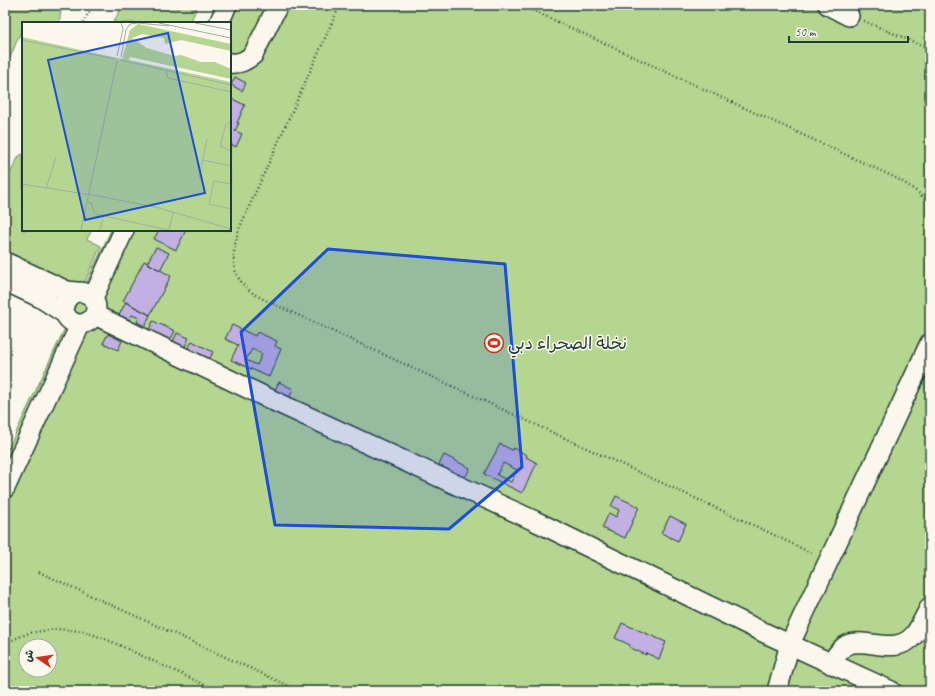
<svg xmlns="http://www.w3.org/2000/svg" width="935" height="696" font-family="Caveat,'Playpen Sans Arabic',sans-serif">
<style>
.green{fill:#b5d690;stroke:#6a8a62;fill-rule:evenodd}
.building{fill:#c1b0e1;stroke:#1f3d34;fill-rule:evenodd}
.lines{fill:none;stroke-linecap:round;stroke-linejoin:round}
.minor-casing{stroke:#1f3d34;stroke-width:22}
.path{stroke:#1f3d34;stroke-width:2.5;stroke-dasharray:1 3;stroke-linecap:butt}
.minor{stroke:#fbf7ec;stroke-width:19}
.marked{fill:#1d4ed8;fill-opacity:0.2;stroke:#1d4ed8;stroke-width:3;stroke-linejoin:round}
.labels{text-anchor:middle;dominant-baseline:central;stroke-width:3;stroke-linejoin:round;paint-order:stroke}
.poi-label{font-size:17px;fill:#1f3d34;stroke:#fbf7ec;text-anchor:start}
.inset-road{fill:none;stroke:#a3ada2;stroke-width:1}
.view{fill:#1d4ed8;fill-opacity:0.15;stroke:#1d4ed8;stroke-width:2}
.inset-edge{fill:none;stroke:#1f3d34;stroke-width:2}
</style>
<rect width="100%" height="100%" fill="#fbf7ec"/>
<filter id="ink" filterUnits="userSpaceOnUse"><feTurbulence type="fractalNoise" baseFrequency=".025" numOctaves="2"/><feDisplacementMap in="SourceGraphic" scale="8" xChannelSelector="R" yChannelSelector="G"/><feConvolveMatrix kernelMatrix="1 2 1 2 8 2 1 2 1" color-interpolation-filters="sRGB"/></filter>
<g filter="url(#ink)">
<path class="green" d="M 5,5 L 62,5 L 59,23 L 23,23 L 23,26 L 5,70 Z
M 123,5 L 198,5 L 190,23 L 113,23 Z
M 217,5 L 930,5 L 930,691 L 5,691 L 5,456 L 111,230 L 230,230 L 230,23 L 209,23 ZM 26,646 L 50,646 L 50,670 L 26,670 Z
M 23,154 L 23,230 L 92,230 L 87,239 L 101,246 L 83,285 L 74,289 L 5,253 L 5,183 L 19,156 Z"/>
<path class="building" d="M 235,77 L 246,83 L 242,91 L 231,85 Z
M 230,98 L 245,105 L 237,123 L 239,123 L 235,131 L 242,134 L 236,147 L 230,144 Z
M 159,230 L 186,230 L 176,250 L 154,239 Z
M 156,247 L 169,253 L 160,270 L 147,263 Z
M 144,261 L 171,276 L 150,315 L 123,301 Z
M 126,302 L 150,315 L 145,326 L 137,322 L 139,318 L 132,315 L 129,320 L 119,315 Z
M 153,321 L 175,331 L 170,340 L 149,330 Z
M 232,325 L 255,336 L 257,332 L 277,341 L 275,346 L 281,349 L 269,377 L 231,360 L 238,345 L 225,339 ZM 252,349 L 262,354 L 257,365 L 246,360 Z
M 177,333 L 189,338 L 182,352 L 171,346 Z
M 108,334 L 122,341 L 118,350 L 103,343 Z
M 192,341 L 213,352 L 207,364 L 186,353 Z
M 279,382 L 293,389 L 289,399 L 274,392 Z
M 500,444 L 512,450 L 513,448 L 527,455 L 526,457 L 537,463 L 522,493 L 484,474 ZM 503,463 L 517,470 L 511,482 L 497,475 Z
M 444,455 L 470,468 L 465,478 L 439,465 Z
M 616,496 L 639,507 L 625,538 L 602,528 L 609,513 L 616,517 L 619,510 L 611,506 Z
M 670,516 L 686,524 L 678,541 L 661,533 Z
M 622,623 L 666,642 L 659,659 L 646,653 L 646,655 L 629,647 L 630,645 L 615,638 Z"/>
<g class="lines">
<defs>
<path id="minor" d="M 828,5 L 849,16
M 219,23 L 227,5
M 230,63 C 240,64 245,61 253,55 L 278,5
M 5,262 L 67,291 L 76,292
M 5,281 L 41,298 L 64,313
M64 308a16 16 0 1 1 32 0a16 16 0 1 1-32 0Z
M 93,298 L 124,230
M 95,315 L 274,401 L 535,521 L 765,633 L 891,691
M 5,488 L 80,325
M 831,664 C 835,658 839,649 847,645 C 866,636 896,658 915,634 C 921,626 925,616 930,607
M 777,691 L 790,644 L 802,618 L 930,343"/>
</defs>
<use href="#minor" class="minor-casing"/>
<path class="path" d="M 340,5 L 239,229 C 230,259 230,282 261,298 L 764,530 L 813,554
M 521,5 L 892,176 C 907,184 920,192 930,205
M 864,21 L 930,49
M 83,23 L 93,5
M 39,572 L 300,691
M 5,643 L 29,633 L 56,629 L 83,631 L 108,640 L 218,691"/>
<use href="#minor" class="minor"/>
</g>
</g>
<path class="marked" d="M 328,249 L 505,264 L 522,467 L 449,529 L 275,525 L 241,332 Z"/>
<defs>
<symbol id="stadium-ring" viewBox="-11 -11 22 22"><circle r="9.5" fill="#fbf7ec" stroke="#c8321e" stroke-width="1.5"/><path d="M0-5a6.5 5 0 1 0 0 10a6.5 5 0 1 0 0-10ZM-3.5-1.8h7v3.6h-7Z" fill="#c8321e"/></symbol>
</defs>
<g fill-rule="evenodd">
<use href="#stadium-ring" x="483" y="332" width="22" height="22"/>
</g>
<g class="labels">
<g class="poi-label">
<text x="508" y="343">نخلة الصحراء دبي</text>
</g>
</g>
<g transform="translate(22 22)">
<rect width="209" height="209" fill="#fbf7ec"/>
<path d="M 116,2 L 209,22 L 209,29 L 159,18 L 143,22 L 142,16 L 120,12 L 110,16 L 125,26 L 152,34 L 159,33 L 179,40 L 193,40 L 209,47 L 209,57 L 108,35 L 107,38 L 209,60 L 209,208 L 0,208 L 0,15 L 100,37 L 108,8 Z" fill="#b5d690"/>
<path class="inset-road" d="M 137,1 L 209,16M 173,1 L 209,8M 0,18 L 93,37M 95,34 L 101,7 L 99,1M 99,35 L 104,8 L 108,2 L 116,1 L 147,4M 98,38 L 209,63M 144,48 L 146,56 L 209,70M 209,100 L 204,102 L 198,124 L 209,129M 181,138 L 209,144M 177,157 L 185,117M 0,162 L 82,175 L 137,186 L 209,207M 209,162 L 192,159 L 187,182 L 209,187M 24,167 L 34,135M 65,179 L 69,181 L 73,192 L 146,208M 59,208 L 95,39M 78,208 L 81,195M 147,208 L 151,191"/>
<path class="view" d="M 146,11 L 183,171 L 63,198 L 26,38 Z"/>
<rect width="209" height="209" class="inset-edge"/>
</g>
<rect width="935" height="696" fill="none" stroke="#fbf7ec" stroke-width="20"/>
<rect x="10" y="10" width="915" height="676" fill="none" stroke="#1f3d34" stroke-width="1.5" filter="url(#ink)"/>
<g transform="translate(38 658) rotate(283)"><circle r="19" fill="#fbf7ec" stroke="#a3ada2"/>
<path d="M0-3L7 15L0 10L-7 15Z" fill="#c8321e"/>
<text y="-6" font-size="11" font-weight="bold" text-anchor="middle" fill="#1f3d34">ش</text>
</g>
<path d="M789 36v6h119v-6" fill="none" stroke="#1f3d34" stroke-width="2"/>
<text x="795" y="36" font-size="12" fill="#1f3d34" stroke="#fbf7ec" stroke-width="3" paint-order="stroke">50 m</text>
</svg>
